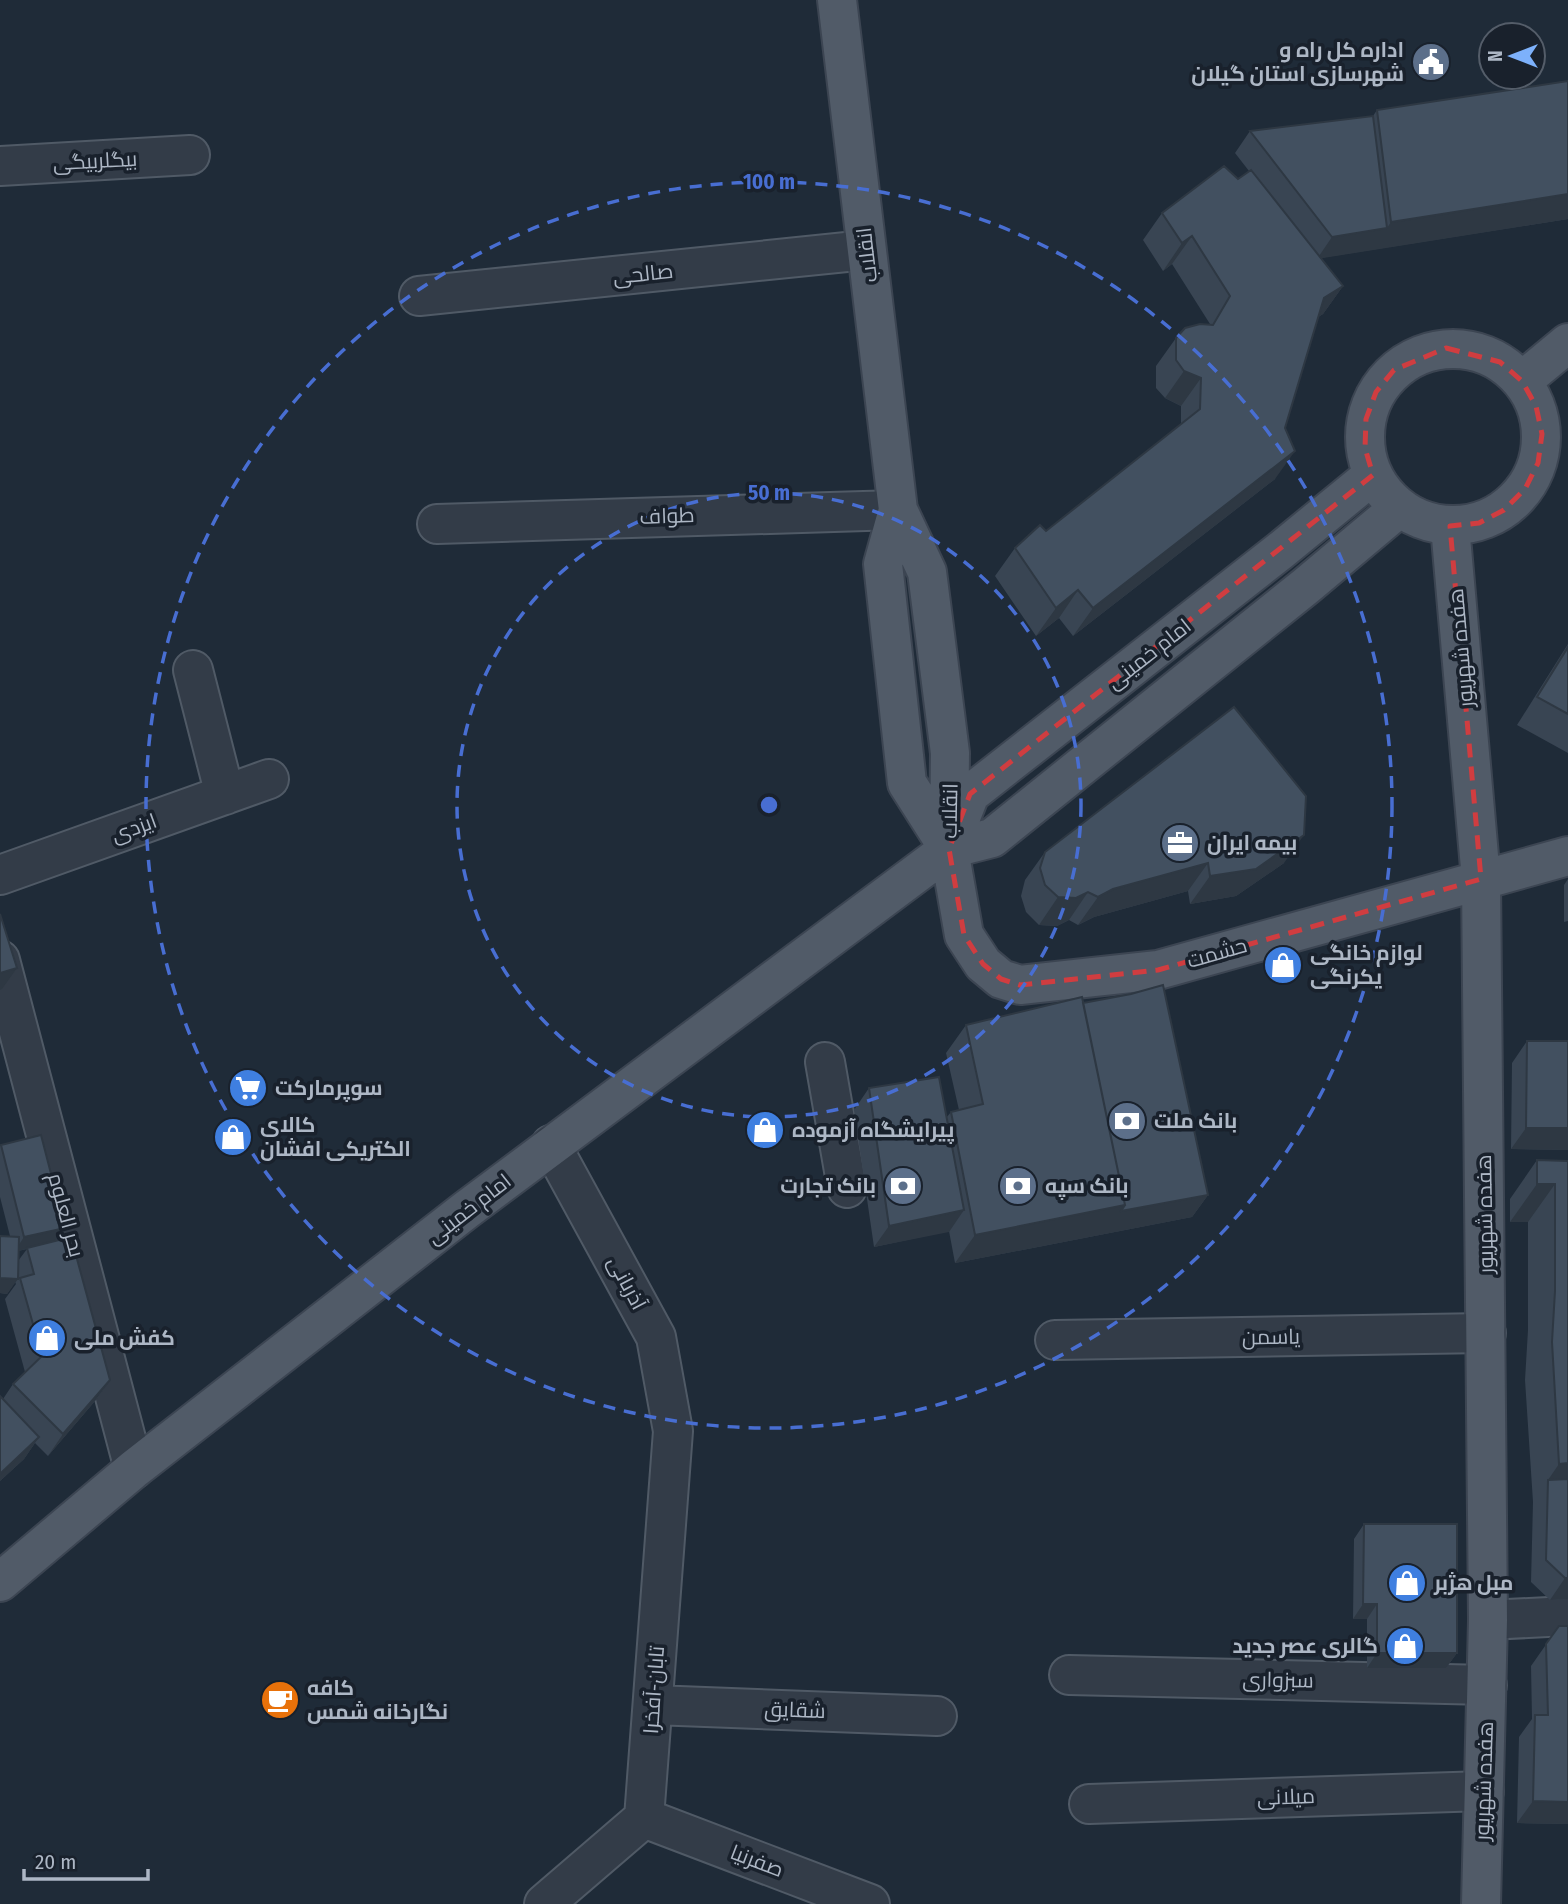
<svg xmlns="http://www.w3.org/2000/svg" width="1568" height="1904" font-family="'Fira Sans Condensed',Cairo,sans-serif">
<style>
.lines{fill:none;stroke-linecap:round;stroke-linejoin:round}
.minor-casing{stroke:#505a66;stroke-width:42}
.major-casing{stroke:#3c4552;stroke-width:42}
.minor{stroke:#333c48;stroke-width:38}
.major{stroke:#515b68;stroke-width:38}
.wall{fill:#394553;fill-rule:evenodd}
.shaded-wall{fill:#2e3843}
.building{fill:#425060;stroke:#2e3843;stroke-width:2}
.marked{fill:none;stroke:#d03d40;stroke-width:5;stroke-dasharray:14 9;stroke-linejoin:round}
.ring{fill:none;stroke:#486ed2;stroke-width:3.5;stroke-dasharray:12 9}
.labels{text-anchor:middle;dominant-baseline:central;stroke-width:7;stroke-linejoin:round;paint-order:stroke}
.poi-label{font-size:21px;font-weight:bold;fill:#adb7c5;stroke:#19212c;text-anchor:start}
.street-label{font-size:21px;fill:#adb7c5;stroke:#19212c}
.centre{fill:#486ed2;stroke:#19212c;stroke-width:3.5}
.ring-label{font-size:21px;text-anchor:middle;font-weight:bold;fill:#486ed2;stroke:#19212c;stroke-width:7;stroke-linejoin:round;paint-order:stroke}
</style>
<rect width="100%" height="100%" fill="#1f2b38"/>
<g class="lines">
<defs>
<path id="minor" d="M 0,166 L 190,155
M 419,296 L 866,250
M 437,524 L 898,510
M 193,670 L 225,795
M 0,875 L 269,779
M 0,960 L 134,1469
M 825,1062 L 847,1188
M 1055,1340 L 1486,1333
M 1488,1620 L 1568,1616
M 1069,1675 L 1487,1685
M 653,1705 L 937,1716
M 1089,1804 L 1484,1791
M 644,1818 L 870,1904
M 544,1904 L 644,1818 L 673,1431 L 656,1337 L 551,1145"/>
<path id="major" d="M 837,0 L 898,510 L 927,572 L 950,753 L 949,849 L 964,935 L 983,964 L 1001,979 L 1020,985 L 1158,970 L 1568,856
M1365 437a88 88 0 1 1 176 0a88 88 0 1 1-176 0Z
M 1522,381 L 1568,343
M 898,510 L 883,564 L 907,783 L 949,849
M 1450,526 L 1481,879 L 1488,1620 L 1481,1904
M 954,835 L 970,794 L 1280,551 L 1373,475
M 0,1582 L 134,1469 L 466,1210 L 949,849 L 992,838 L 1306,586 L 1399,508"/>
</defs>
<use href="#minor" class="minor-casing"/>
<use href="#major" class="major-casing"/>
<use href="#minor" class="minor"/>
<use href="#major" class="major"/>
</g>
<path class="wall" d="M 1568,81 L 1568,219 L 1320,258 L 1343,286 L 1323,314 L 1318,317 L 1285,428 L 1275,479 L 1073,636 L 1059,618 L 1036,636 L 995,576 L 1015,548 L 1046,531 L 1181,425 L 1181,406 L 1165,398 L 1156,388 L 1156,366 L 1176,338 L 1210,324 L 1172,264 L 1163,271 L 1143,240 L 1162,213 L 1238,179 L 1249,171 L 1235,153 L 1250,131 L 1373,116 L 1377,110 Z
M 1568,644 L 1568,753 L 1517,725 Z
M 1045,852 L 1284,863 L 1236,896 L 1190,904 L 1188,891 L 1094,917 L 1078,925 L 1069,920 L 1057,926 L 1039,925 L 1026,912 L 1021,896 L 1025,880 Z
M 1568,879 L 1568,921 L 1564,922 L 1564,885 Z
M 1083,1003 L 1208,1195 L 1192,1217 L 955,1263 L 949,1231 L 874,1247 L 854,1110 L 869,1088 L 946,1118 L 951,1112 L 959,1110 L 946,1053 L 966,1025 Z
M 1527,1041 L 1568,1150 L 1511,1149 L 1512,1063 Z
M 1,1145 L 65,1228 L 55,1241 L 110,1380 L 95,1401 L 48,1456 L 35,1443 L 24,1459 L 0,1481 L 0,1396 L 3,1399 L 13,1384 L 25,1372 L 5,1299 L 16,1284 L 15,1282 L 7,1294 L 0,1293 L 0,1236 L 10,1236 L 0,1197 L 0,1146 ZM 27,1249 L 18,1261 L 18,1251 Z
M 1537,1160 L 1568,1161 L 1568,1599 L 1550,1600 L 1531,1582 L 1533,1502 L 1525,1380 L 1528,1330 L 1528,1222 L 1510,1222 L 1510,1199 Z
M 1364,1524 L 1457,1653 L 1446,1668 L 1367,1668 L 1367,1619 L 1353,1619 L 1354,1539 Z
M 1559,1626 L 1568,1626 L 1568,1824 L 1517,1823 L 1519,1737 L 1532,1719 L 1531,1666 Z"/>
<path class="shaded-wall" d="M 1568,194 L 1568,219 L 1317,259 L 1332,237 L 1387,228 L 1391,222 Z
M 1192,236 L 1172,264 L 1163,271 L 1182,243 Z
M 1343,286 L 1323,314 L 1304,326 L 1324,298 Z
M 1184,371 L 1201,378 L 1181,406 L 1165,398 Z
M 1295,451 L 1275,479 L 1073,636 L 1093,608 Z
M 1078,590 L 1059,618 L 1036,636 L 1056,608 Z
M 1304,835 L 1284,863 L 1236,896 L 1190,904 L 1210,876 Z
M 1208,863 L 1188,891 L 1094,917 L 1078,925 L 1098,897 L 1113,889 Z
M 1088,892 L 1069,920 L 1057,926 L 1039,925 L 1058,897 Z
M 17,968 L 2,989 L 0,990 L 0,973 Z
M 1526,1128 L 1568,1128 L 1568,1150 L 1511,1149 Z
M 1537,1184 L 1555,1184 L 1528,1222 L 1510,1222 Z
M 1208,1195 L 1192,1217 L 955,1263 L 975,1235 L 1125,1205 Z
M 964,1210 L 949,1232 L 874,1247 L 889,1226 Z
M 65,1228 L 54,1242 L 14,1252 L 24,1237 Z
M 0,1278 L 18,1279 L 7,1294 L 0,1293 Z
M 110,1380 L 95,1401 L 48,1456 L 63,1434 Z
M 39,1437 L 24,1459 L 0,1481 L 0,1474 Z
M 1568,1463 L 1568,1500 L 1548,1480 L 1559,1464 Z
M 1565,1578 L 1568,1578 L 1568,1599 L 1550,1600 Z
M 1363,1604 L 1377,1604 L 1367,1619 L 1353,1619 Z
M 1377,1653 L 1457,1653 L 1446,1668 L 1367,1668 Z
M 1533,1801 L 1568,1802 L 1568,1824 L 1517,1823 Z"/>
<path class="building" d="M 1568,81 L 1568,194 L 1391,222 L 1377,110 Z
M 1373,116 L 1387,228 L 1332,237 L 1250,131 Z
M 1224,166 L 1238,179 L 1251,170 L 1343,286 L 1324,298 L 1285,428 L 1295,451 L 1093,608 L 1078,590 L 1056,608 L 1015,548 L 1040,525 L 1046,531 L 1200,409 L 1201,378 L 1184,371 L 1176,360 L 1176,338 L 1185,328 L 1200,324 L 1213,325 L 1230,296 L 1192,236 L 1182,243 L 1162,213 Z
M 1568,647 L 1568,714 L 1537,697 Z
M 1234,707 L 1306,796 L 1304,835 L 1256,869 L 1210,876 L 1208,863 L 1113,889 L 1098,897 L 1088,892 L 1076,898 L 1058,897 L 1045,885 L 1040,868 L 1045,852 Z
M 0,914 L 17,968 L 0,973 Z
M 1163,985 L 1208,1195 L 1121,1211 L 1125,1205 L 1083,1003 L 1131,994 Z
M 1082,997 L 1125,1205 L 975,1235 L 951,1112 L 983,1104 L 966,1025 Z
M 1527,1041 L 1568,1041 L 1568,1128 L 1526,1128 Z
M 939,1077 L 964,1210 L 889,1226 L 869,1088 Z
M 41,1135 L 65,1228 L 24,1237 L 1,1145 Z
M 1537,1160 L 1568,1161 L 1568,1463 L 1559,1464 L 1552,1342 L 1555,1291 L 1555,1184 L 1537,1184 Z
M 0,1236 L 19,1237 L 18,1279 L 0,1278 Z
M 71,1237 L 110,1380 L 63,1434 L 13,1384 L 42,1356 L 20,1278 L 34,1274 L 27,1248 Z
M 0,1396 L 39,1437 L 0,1474 Z
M 1568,1479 L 1568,1578 L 1565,1578 L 1546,1560 L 1548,1480 Z
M 1364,1524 L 1457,1524 L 1457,1653 L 1377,1653 L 1377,1604 L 1363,1604 Z
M 1559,1626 L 1568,1626 L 1568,1802 L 1533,1801 L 1535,1715 L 1548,1715 L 1546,1644 Z"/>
<path class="marked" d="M 1446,348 L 1500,362 L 1522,381 L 1536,406 L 1542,434 L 1538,463 L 1525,489 L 1504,510 L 1479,523 L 1450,526 L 1481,879 L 1158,970 L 1020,985 L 1001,979 L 983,964 L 964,935 L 949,849 L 970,794 L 1373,475 L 1365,448 L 1366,419 L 1376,392 L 1394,370 Z"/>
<g class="ring">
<circle cx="769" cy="805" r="312"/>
<circle cx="769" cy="805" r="623"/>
</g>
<defs>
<symbol id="civic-disc" viewBox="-11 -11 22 22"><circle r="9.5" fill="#5c6f8a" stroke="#19212c"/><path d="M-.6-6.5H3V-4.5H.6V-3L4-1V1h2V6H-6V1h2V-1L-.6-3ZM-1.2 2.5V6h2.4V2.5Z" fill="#fff"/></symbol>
<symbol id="office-disc" viewBox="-11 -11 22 22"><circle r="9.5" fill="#5c6f8a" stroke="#19212c"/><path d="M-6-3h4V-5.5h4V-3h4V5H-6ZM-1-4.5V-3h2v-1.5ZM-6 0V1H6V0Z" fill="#fff"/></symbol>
<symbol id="shop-disc" viewBox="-11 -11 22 22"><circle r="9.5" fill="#3f7fe0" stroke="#19212c"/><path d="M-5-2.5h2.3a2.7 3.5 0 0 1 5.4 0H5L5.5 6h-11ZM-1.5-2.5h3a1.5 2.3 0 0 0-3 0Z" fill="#fff"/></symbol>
<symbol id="supermarket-disc" viewBox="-11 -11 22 22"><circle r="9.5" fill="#3f7fe0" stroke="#19212c"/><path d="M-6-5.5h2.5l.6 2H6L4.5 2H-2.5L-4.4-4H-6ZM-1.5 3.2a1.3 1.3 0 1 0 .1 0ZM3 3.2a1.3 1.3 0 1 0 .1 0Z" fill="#fff"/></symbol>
<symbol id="bank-disc" viewBox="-11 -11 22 22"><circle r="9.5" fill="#5c6f8a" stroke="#19212c"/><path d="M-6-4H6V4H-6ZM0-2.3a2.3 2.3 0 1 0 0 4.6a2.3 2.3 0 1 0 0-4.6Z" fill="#fff"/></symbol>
<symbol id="cafe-disc" viewBox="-11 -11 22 22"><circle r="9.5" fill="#e8710a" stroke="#19212c"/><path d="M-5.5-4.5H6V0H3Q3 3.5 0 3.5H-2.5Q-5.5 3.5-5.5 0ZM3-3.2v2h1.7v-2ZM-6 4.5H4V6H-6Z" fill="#fff"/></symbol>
</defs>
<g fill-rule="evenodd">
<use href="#civic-disc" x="1409" y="40" width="44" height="44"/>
<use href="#office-disc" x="1158" y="821" width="44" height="44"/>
<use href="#shop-disc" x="1261" y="943" width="44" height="44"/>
<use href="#supermarket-disc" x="226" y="1066" width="44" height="44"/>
<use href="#bank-disc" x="1105" y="1099" width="44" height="44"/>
<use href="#shop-disc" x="743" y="1108" width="44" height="44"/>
<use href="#shop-disc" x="211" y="1115" width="44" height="44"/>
<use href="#bank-disc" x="881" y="1164" width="44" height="44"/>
<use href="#bank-disc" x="996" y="1164" width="44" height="44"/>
<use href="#shop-disc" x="25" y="1316" width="44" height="44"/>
<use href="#shop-disc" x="1385" y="1561" width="44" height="44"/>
<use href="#shop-disc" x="1383" y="1624" width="44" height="44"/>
<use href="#cafe-disc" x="258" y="1678" width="44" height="44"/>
</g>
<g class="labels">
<g class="poi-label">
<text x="1404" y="50" text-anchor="end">اداره کل راه و<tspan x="1404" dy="24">شهرسازی استان گیلان</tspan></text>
<text x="1207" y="843">بیمه ایران</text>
<text x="1310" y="953">لوازم خانگی<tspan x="1310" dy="24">یکرنگی</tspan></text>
<text x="275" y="1088">سوپرمارکت</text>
<text x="1154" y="1121">بانک ملت</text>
<text x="260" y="1125">کالای<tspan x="260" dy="24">الکتریکی افشان</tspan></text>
<text x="792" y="1130">پیرایشگاه آزموده</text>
<text x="876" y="1186" text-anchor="end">بانک تجارت</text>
<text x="1045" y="1186">بانک سپه</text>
<text x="74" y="1338">کفش ملی</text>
<text x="1434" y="1583">مبل هژبر</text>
<text x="1378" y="1646" text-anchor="end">گالری عصر جدید</text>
<text x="307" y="1688">کافه<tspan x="307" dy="24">نگارخانه شمس</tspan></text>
</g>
<g class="street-label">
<text transform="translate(95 161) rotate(-3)">بیگلربیگی</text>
<text transform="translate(867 255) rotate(-97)">انقلاب</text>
<text transform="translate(643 274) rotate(-6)">صالحی</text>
<text transform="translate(667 516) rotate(-2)">طواف</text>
<text transform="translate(1461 648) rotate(-95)">هفده شهریور</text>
<text transform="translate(1149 654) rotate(-38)">امام خمینی</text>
<text transform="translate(950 811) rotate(-89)">انقلاب</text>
<text transform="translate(134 828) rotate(-20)">ایزدی</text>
<text transform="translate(1217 953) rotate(-16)">حشمت</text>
<text transform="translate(469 1209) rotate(-38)">امام خمینی</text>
<text transform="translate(1485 1214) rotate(-91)">هفده شهریور</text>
<text transform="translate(66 1215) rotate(75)">بحر العلوم</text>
<text transform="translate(627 1283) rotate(62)">آذربانی</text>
<text transform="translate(1271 1337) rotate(-1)">یاسمن</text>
<text transform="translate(1278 1680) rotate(1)">سبزواری</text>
<text transform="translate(654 1690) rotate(-86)">تابان-آفخرا</text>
<text transform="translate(795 1710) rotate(2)">شقایق</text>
<text transform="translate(1484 1781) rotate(-88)">هفده شهریور</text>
<text transform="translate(1286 1797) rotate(-2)">میلانی</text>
<text transform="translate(757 1861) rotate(21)">صفرنیا</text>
</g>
</g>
<circle cx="769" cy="805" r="10" class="centre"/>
<g class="ring-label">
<text x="769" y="189">100 m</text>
<text x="769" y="500">50 m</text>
</g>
<g transform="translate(1512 56) rotate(270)"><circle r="33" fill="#19212c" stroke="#545d69" stroke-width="2"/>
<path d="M0-5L12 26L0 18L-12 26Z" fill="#7db1fb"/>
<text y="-10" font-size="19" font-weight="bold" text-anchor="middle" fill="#adb7c5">N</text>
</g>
<path d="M24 1869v10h124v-10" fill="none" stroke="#adb7c5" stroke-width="3.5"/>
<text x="35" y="1869" font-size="21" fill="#adb7c5" stroke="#19212c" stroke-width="5" paint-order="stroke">20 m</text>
</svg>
